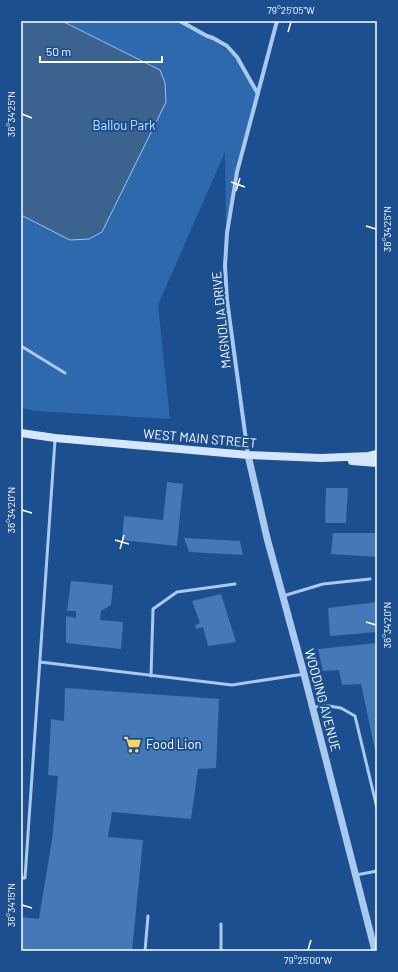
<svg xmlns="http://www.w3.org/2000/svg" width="398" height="972" font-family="Barlow,sans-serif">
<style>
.green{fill:#2e69ad}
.water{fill:#3c6290;stroke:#9cc4f0}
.building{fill:#4478b7}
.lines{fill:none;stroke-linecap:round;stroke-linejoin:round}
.service{stroke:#a9c9ee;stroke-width:3}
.minor{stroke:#a9c9ee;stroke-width:4}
.tertiary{stroke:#a9c9ee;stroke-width:7}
.secondary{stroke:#d6e6fa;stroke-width:8}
.ticks{fill:none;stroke:#fff;stroke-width:1.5}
.labels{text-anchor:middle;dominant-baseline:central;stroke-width:4;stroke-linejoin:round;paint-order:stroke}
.park-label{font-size:13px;fill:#cfe3fa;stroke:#1b4f8f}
.street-label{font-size:13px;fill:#fff;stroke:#1b4f8f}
.poi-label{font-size:13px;fill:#fff;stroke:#1b4f8f;text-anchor:start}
.neatline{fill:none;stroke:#fff;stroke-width:1.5}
.ticks-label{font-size:10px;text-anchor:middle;fill:#fff}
</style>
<rect width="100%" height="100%" fill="#1b4f8f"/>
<path class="green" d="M 21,21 L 182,21 L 207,36 L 237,57 L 258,94 L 237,172 L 227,232 L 227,300 L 225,152 L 158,305 L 170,419 L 36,411 L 21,408 Z"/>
<path class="water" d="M 21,21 L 62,21 L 160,70 L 165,83 L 166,102 L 102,232 L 89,239 L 70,240 L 21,215 Z"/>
<path class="building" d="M 167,482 L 183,484 L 177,546 L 122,540 L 124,516 L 163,520 Z
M 326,488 L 348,488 L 346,523 L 325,523 Z
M 333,533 L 377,533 L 377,557 L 331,554 Z
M 184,538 L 240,541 L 243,555 L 189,552 Z
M 71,581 L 113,585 L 111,605 L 101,611 L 100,620 L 123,622 L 121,649 L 66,643 L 66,616 L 76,618 L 76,611 L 67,611 Z
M 221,594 L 236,642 L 208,646 L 203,627 L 196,629 L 195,625 L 200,623 L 192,601 Z
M 377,602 L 377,632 L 330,636 L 328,608 Z
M 377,643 L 377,750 L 375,750 L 361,684 L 342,685 L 339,670 L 323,671 L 318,649 Z
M 65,688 L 219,699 L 216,768 L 198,769 L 191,819 L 112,812 L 108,837 L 143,840 L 132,951 L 21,951 L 21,917 L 39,919 L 53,833 L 58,776 L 48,775 L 51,719 L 64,721 Z"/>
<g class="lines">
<path class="service" d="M 21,346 L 65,373
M 283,596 L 323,584 L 370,579
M 40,662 L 232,685 L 304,674
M 151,676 L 153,609 L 177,592 L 235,584
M 312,707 L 329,706 L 341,708 L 355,716 L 377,808
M 356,875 L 377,871
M 21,878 L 25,878 L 55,440
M 221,924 L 221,951
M 145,951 L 148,916"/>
<path class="minor" d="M 180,21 L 207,36 L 213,38 L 227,46 L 237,57 L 258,94
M 248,455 L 227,300 L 225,266 L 227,233 L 237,172 L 277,21"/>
<path class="tertiary" d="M 248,455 L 267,538 L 304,674 L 375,951"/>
<path class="secondary" d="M 21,433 L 55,438 L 248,455 L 321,458 L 369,456 L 377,454
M 352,461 L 377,463"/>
</g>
<path class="ticks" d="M 288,32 L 291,22M 22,114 L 32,118M 231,182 L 245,187M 236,191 L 240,178M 366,226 L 376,229M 22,510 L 32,513M 115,540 L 129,544M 120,549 L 124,535M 366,622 L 376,625M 22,905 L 32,908M 308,950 L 311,940"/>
<defs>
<symbol id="supermarket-bare" viewBox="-9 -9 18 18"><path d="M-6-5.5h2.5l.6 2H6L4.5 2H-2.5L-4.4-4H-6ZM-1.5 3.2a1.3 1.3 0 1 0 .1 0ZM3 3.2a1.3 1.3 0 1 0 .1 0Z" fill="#ffd166" stroke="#1b4f8f" stroke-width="2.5" paint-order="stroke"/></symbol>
</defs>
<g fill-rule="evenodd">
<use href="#supermarket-bare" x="120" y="732" width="25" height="25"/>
</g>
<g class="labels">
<g class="park-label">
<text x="124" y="125">Ballou Park</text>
</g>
<g class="street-label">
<text transform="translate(221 320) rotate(-96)">MAGNOLIA DRIVE</text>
<text transform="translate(200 438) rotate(5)">WEST MAIN STREET</text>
<text transform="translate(323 700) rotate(75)">WOODING AVENUE</text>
</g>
<g class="poi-label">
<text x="146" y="744">Food Lion</text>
</g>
</g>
<rect width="398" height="972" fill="none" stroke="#1b4f8f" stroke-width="44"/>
<path d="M40 56v6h122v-6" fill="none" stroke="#ffffff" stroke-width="2"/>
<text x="46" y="56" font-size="12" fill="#ffffff" stroke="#1b4f8f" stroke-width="3" paint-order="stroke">50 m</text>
<rect x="22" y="22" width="354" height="928" class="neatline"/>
<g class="ticks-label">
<text x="291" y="14">79°25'05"W</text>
<text transform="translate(11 114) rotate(-90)" y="4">36°34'25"N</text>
<text transform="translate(387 229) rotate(-90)" y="4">36°34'25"N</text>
<text transform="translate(11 510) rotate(-90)" y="4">36°34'20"N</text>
<text transform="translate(387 625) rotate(-90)" y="4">36°34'20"N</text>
<text transform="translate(11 905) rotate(-90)" y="4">36°34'15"N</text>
<text x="308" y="964">79°25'00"W</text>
</g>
</svg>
